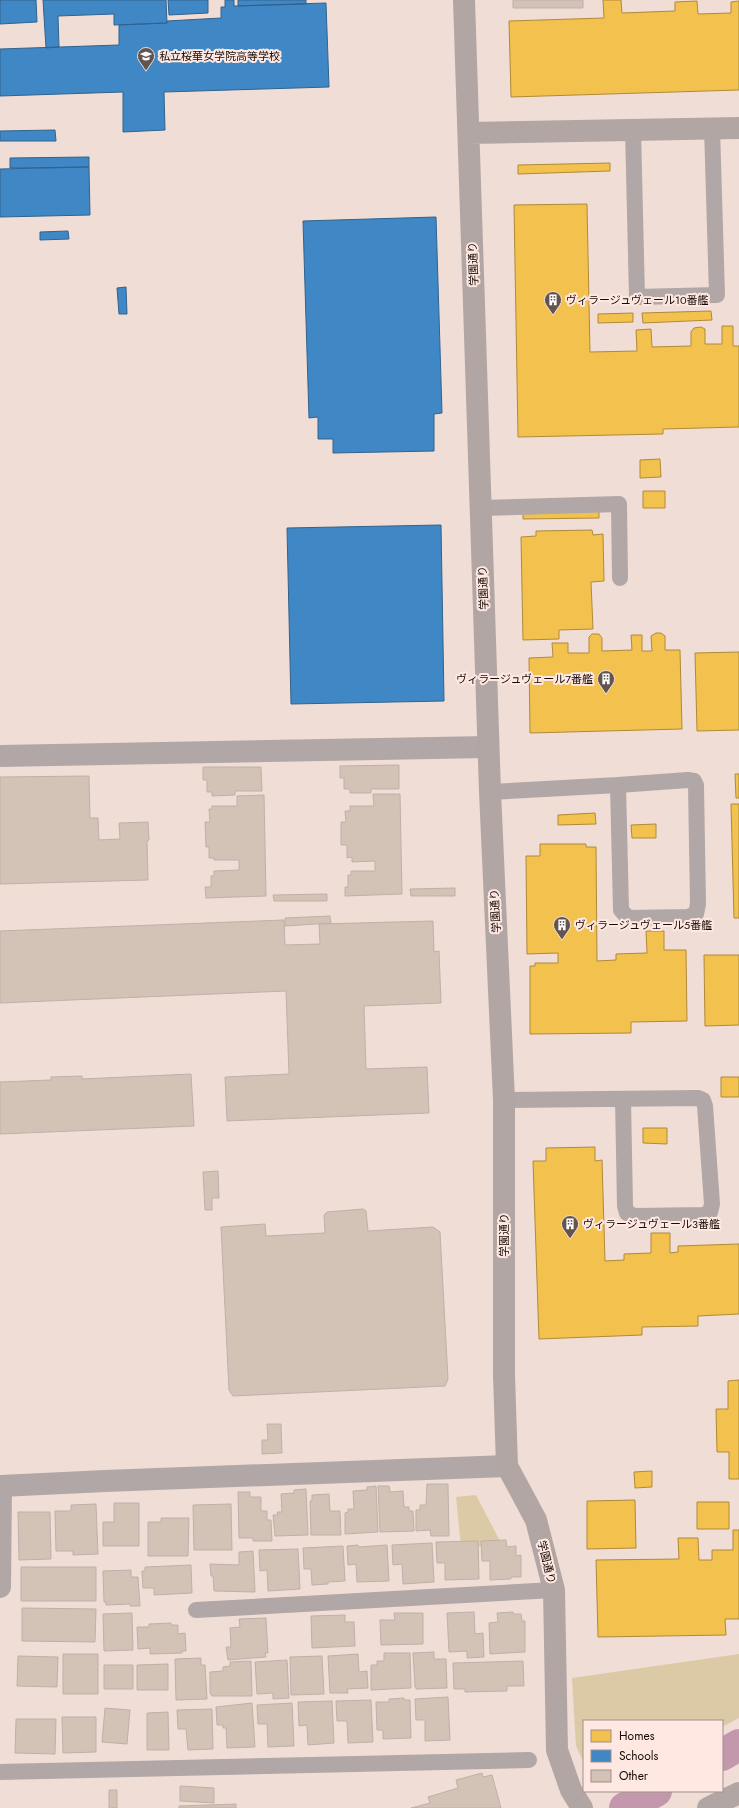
<svg xmlns="http://www.w3.org/2000/svg" width="739" height="1808" font-family="Jost,'Noto Sans JP',sans-serif">
<style>
.green{fill:#dccaa7}
.homes{fill:#f2c14e;stroke:#b08a39}
.schools{fill:#3f88c5;stroke:#32628c}
.lines{fill:none;stroke-linecap:round;stroke-linejoin:round}
.canal{stroke:#c398ac;stroke-width:32}
.building{fill:#d3c2b6;stroke:#beb1a9}
.lane{stroke:#b1a7a6;stroke-width:16}
.street{stroke:#b1a7a6;stroke-width:22}
.secondary{stroke:#b2a6a4;stroke-width:22}
.labels{text-anchor:middle;dominant-baseline:central;stroke-width:4;stroke-linejoin:round;paint-order:stroke}
.poi-label{font-size:11px;fill:#150a07;stroke:#fee8e1;text-anchor:start}
.street-label{font-size:11px;fill:#150a07;stroke:#fee8e1}
</style>
<rect width="100%" height="100%" fill="#f0ddd6"/>
<path class="green" d="M 476,1495 L 503,1547 L 461,1546 L 456,1497 Z
M 739,1654 L 739,1718 L 722,1727 L 722,1721 L 584,1721 L 584,1763 L 576,1746 L 572,1678 Z"/>
<path class="homes" d="M 603,0 L 621,0 L 622,13 L 675,11 L 675,2 L 697,1 L 698,14 L 731,13 L 731,2 L 739,1 L 739,90 L 511,97 L 509,21 L 604,18 Z
M 610,163 L 610,171 L 518,174 L 518,165 Z
M 587,204 L 590,352 L 637,351 L 636,330 L 651,329 L 652,347 L 691,346 L 691,332 L 694,328 L 701,327 L 705,329 L 705,344 L 722,344 L 722,326 L 733,326 L 733,346 L 739,346 L 739,427 L 663,429 L 663,434 L 518,437 L 514,205 Z
M 711,311 L 712,320 L 643,323 L 642,313 Z
M 633,313 L 633,322 L 598,323 L 598,314 Z
M 660,459 L 661,477 L 640,478 L 640,460 Z
M 643,491 L 665,491 L 665,508 L 643,508 Z
M 599,510 L 599,518 L 523,519 L 523,511 Z
M 592,530 L 593,535 L 603,534 L 604,581 L 591,582 L 593,629 L 559,630 L 559,639 L 523,640 L 521,537 L 536,536 L 536,531 Z
M 656,633 L 661,633 L 665,636 L 665,650 L 680,650 L 682,729 L 530,733 L 529,658 L 553,657 L 552,643 L 568,643 L 568,653 L 589,653 L 589,637 L 592,634 L 599,634 L 602,638 L 602,651 L 632,650 L 631,635 L 642,635 L 642,651 L 652,651 L 651,636 Z
M 739,652 L 739,730 L 697,731 L 695,653 Z
M 735,774 L 739,774 L 739,798 L 736,798 Z
M 731,804 L 739,804 L 739,918 L 734,918 Z
M 595,813 L 596,824 L 558,825 L 558,815 Z
M 656,824 L 656,838 L 632,838 L 631,825 Z
M 540,844 L 586,844 L 586,847 L 596,847 L 597,961 L 616,960 L 616,954 L 647,953 L 646,931 L 664,931 L 664,950 L 686,950 L 687,1021 L 631,1022 L 631,1033 L 530,1034 L 530,966 L 535,966 L 535,963 L 558,963 L 558,953 L 527,954 L 526,856 L 540,856 Z
M 704,955 L 739,955 L 739,1025 L 705,1026 Z
M 721,1077 L 739,1077 L 739,1097 L 721,1097 Z
M 643,1128 L 667,1128 L 667,1144 L 643,1143 Z
M 595,1147 L 595,1161 L 602,1160 L 605,1261 L 624,1260 L 624,1254 L 651,1253 L 651,1233 L 670,1233 L 670,1253 L 678,1252 L 678,1246 L 739,1244 L 739,1314 L 698,1316 L 698,1326 L 642,1327 L 642,1335 L 539,1339 L 533,1161 L 546,1161 L 546,1148 Z
M 739,1380 L 739,1479 L 729,1479 L 729,1452 L 717,1452 L 716,1409 L 728,1409 L 728,1381 Z
M 652,1471 L 652,1487 L 635,1488 L 634,1472 Z
M 635,1500 L 636,1548 L 587,1549 L 587,1501 Z
M 697,1502 L 729,1502 L 729,1529 L 697,1529 Z
M 733,1530 L 739,1530 L 739,1619 L 725,1619 L 726,1635 L 598,1637 L 596,1560 L 679,1559 L 678,1538 L 698,1538 L 699,1560 L 712,1560 L 712,1550 L 733,1550 Z"/>
<path class="schools" d="M 0,0 L 36,0 L 37,22 L 0,24 Z
M 43,0 L 166,0 L 167,23 L 114,25 L 114,14 L 58,16 L 59,47 L 46,48 Z
M 168,0 L 208,0 L 208,13 L 169,15 Z
M 225,0 L 234,0 L 234,6 L 326,3 L 329,87 L 164,92 L 165,130 L 123,132 L 123,92 L 0,96 L 0,49 L 119,45 L 119,25 L 167,23 L 167,21 L 221,18 L 221,7 L 225,7 Z
M 238,0 L 306,0 L 306,4 L 238,6 Z
M 55,130 L 56,141 L 0,141 L 0,131 Z
M 89,157 L 89,167 L 10,168 L 10,158 Z
M 89,167 L 90,215 L 0,217 L 0,169 Z
M 436,217 L 442,413 L 434,414 L 434,451 L 333,453 L 333,439 L 318,439 L 318,417 L 309,418 L 303,221 Z
M 68,231 L 69,239 L 40,240 L 40,232 Z
M 126,287 L 127,314 L 119,314 L 117,288 Z
M 441,525 L 444,701 L 291,704 L 287,528 Z"/>
<g class="lines">
<path class="canal" d="M 722,1755 L 739,1745
M 625,1808 L 656,1791"/>
</g>
<path class="building" d="M 513,0 L 583,0 L 583,8 L 513,8 Z
M 399,765 L 399,789 L 371,789 L 371,793 L 350,793 L 350,789 L 344,789 L 344,778 L 340,778 L 340,766 Z
M 203,767 L 261,767 L 262,791 L 235,791 L 235,795 L 212,796 L 212,792 L 207,792 L 207,780 L 203,780 Z
M 89,776 L 90,818 L 98,818 L 99,840 L 120,839 L 119,823 L 148,822 L 149,840 L 147,841 L 148,880 L 0,884 L 0,777 Z
M 373,794 L 400,794 L 402,894 L 345,896 L 345,887 L 348,887 L 348,875 L 351,875 L 351,871 L 375,871 L 375,861 L 352,862 L 352,857 L 347,858 L 347,845 L 341,845 L 341,822 L 346,822 L 345,811 L 350,811 L 350,806 L 374,806 Z
M 264,795 L 266,896 L 206,898 L 205,887 L 211,887 L 211,876 L 214,876 L 214,871 L 239,870 L 239,860 L 214,860 L 214,858 L 209,858 L 209,847 L 206,847 L 205,822 L 210,822 L 209,809 L 212,809 L 212,806 L 237,806 L 237,796 Z
M 455,888 L 455,896 L 411,896 L 410,889 Z
M 327,894 L 327,901 L 274,901 L 273,895 Z
M 330,916 L 331,923 L 285,926 L 285,918 Z
M 284,920 L 285,945 L 320,944 L 319,924 L 433,921 L 434,952 L 439,951 L 441,1003 L 364,1006 L 366,1069 L 427,1067 L 429,1113 L 227,1121 L 225,1077 L 289,1074 L 286,991 L 0,1003 L 0,931 Z
M 191,1074 L 194,1126 L 0,1134 L 0,1082 L 51,1080 L 51,1077 L 82,1076 L 82,1079 Z
M 218,1171 L 219,1198 L 212,1198 L 212,1210 L 205,1210 L 203,1172 Z
M 363,1209 L 366,1211 L 368,1231 L 433,1227 L 440,1232 L 448,1379 L 445,1386 L 233,1396 L 229,1390 L 221,1227 L 265,1224 L 266,1236 L 325,1233 L 324,1215 L 327,1212 Z
M 267,1424 L 281,1424 L 282,1453 L 262,1454 L 262,1440 L 268,1440 Z
M 427,1484 L 448,1484 L 449,1536 L 431,1536 L 430,1530 L 416,1531 L 416,1510 L 420,1510 L 420,1505 L 426,1505 Z
M 376,1486 L 378,1532 L 345,1534 L 345,1513 L 348,1512 L 348,1509 L 354,1509 L 353,1491 L 367,1490 L 367,1487 Z
M 378,1486 L 389,1486 L 390,1492 L 403,1491 L 404,1507 L 409,1507 L 409,1511 L 413,1511 L 414,1531 L 380,1532 Z
M 306,1489 L 308,1535 L 275,1536 L 273,1515 L 278,1515 L 277,1512 L 282,1512 L 281,1494 L 294,1493 L 294,1490 Z
M 238,1492 L 250,1492 L 250,1497 L 261,1497 L 261,1511 L 267,1511 L 267,1520 L 271,1520 L 272,1541 L 253,1541 L 253,1538 L 239,1538 Z
M 329,1494 L 330,1511 L 340,1511 L 341,1535 L 311,1535 L 310,1501 L 312,1501 L 312,1495 Z
M 114,1503 L 139,1503 L 139,1546 L 103,1546 L 103,1522 L 114,1522 Z
M 96,1504 L 98,1554 L 73,1555 L 73,1551 L 56,1551 L 55,1511 L 71,1511 L 71,1505 Z
M 231,1504 L 232,1550 L 194,1550 L 193,1505 Z
M 18,1512 L 50,1512 L 51,1559 L 19,1560 Z
M 161,1518 L 189,1518 L 188,1556 L 148,1556 L 148,1522 L 161,1522 Z
M 506,1540 L 507,1547 L 516,1546 L 516,1556 L 521,1555 L 521,1577 L 511,1577 L 511,1579 L 490,1580 L 490,1561 L 482,1561 L 481,1541 Z
M 478,1541 L 479,1579 L 445,1580 L 445,1563 L 437,1563 L 436,1542 Z
M 432,1543 L 434,1582 L 403,1584 L 402,1564 L 393,1565 L 392,1545 Z
M 358,1545 L 358,1547 L 387,1545 L 389,1581 L 357,1582 L 356,1564 L 348,1565 L 347,1546 Z
M 343,1546 L 345,1581 L 328,1582 L 328,1584 L 312,1585 L 311,1569 L 304,1569 L 303,1548 Z
M 298,1549 L 300,1589 L 268,1591 L 267,1570 L 260,1571 L 259,1550 Z
M 253,1551 L 255,1592 L 214,1591 L 213,1576 L 211,1576 L 210,1564 L 239,1565 L 239,1552 Z
M 191,1565 L 192,1593 L 154,1595 L 154,1588 L 143,1588 L 142,1571 L 145,1571 L 145,1567 Z
M 21,1567 L 96,1567 L 96,1601 L 21,1601 Z
M 131,1570 L 131,1577 L 138,1577 L 140,1606 L 130,1606 L 130,1604 L 106,1605 L 106,1602 L 104,1602 L 103,1571 Z
M 22,1608 L 96,1609 L 95,1642 L 22,1641 Z
M 474,1612 L 475,1634 L 483,1633 L 484,1657 L 467,1658 L 467,1651 L 449,1652 L 447,1613 Z
M 513,1612 L 513,1614 L 521,1614 L 522,1621 L 525,1621 L 525,1652 L 490,1654 L 489,1623 L 498,1622 L 497,1613 Z
M 132,1613 L 133,1650 L 104,1651 L 103,1614 Z
M 394,1613 L 423,1613 L 423,1644 L 381,1645 L 380,1620 L 395,1620 Z
M 345,1615 L 345,1622 L 354,1622 L 355,1646 L 312,1648 L 311,1616 Z
M 266,1618 L 268,1653 L 265,1653 L 266,1657 L 228,1660 L 226,1647 L 231,1647 L 230,1628 L 240,1627 L 239,1619 Z
M 171,1623 L 171,1625 L 178,1625 L 178,1634 L 185,1633 L 186,1651 L 182,1651 L 182,1653 L 150,1654 L 150,1648 L 138,1649 L 137,1627 L 149,1627 L 149,1624 Z
M 434,1652 L 434,1659 L 446,1659 L 447,1688 L 416,1689 L 416,1687 L 415,1687 L 413,1653 Z
M 384,1653 L 410,1653 L 411,1688 L 371,1690 L 371,1665 L 377,1665 L 377,1661 L 384,1661 Z
M 63,1654 L 98,1654 L 98,1694 L 63,1694 Z
M 358,1654 L 359,1672 L 367,1671 L 368,1688 L 347,1689 L 348,1693 L 330,1693 L 328,1656 Z
M 18,1656 L 58,1657 L 57,1687 L 17,1686 Z
M 322,1656 L 324,1694 L 291,1695 L 290,1657 Z
M 201,1658 L 201,1665 L 205,1665 L 207,1699 L 176,1700 L 175,1659 Z
M 287,1660 L 289,1698 L 273,1699 L 273,1693 L 257,1694 L 255,1662 Z
M 251,1661 L 252,1696 L 212,1696 L 210,1693 L 210,1672 L 223,1671 L 223,1667 L 230,1666 L 230,1662 Z
M 523,1661 L 524,1686 L 507,1686 L 507,1691 L 465,1692 L 465,1689 L 454,1689 L 453,1663 Z
M 168,1664 L 168,1690 L 137,1690 L 137,1665 Z
M 104,1665 L 133,1665 L 133,1689 L 104,1689 Z
M 448,1697 L 450,1740 L 425,1741 L 425,1720 L 416,1720 L 415,1699 Z
M 404,1698 L 404,1700 L 410,1700 L 411,1738 L 383,1739 L 383,1730 L 377,1730 L 376,1702 L 389,1702 L 389,1699 Z
M 371,1700 L 373,1742 L 348,1743 L 347,1721 L 337,1721 L 336,1701 Z
M 332,1701 L 334,1743 L 308,1745 L 307,1725 L 299,1726 L 298,1702 Z
M 252,1703 L 255,1747 L 227,1748 L 226,1728 L 223,1728 L 223,1725 L 217,1725 L 216,1707 Z
M 292,1703 L 294,1746 L 268,1747 L 267,1724 L 258,1724 L 257,1705 Z
M 105,1708 L 130,1710 L 127,1744 L 102,1742 Z
M 212,1709 L 213,1749 L 188,1750 L 186,1729 L 178,1729 L 177,1710 Z
M 168,1712 L 169,1750 L 147,1750 L 147,1713 Z
M 62,1717 L 96,1717 L 96,1752 L 63,1753 Z
M 16,1719 L 56,1719 L 55,1754 L 15,1753 Z
M 482,1773 L 483,1777 L 492,1775 L 501,1808 L 411,1808 L 430,1803 L 428,1797 L 458,1788 L 456,1780 Z
M 180,1786 L 214,1788 L 214,1803 L 180,1801 Z
M 109,1790 L 117,1790 L 117,1808 L 109,1808 Z
M 236,1804 L 236,1808 L 179,1808 L 179,1806 Z"/>
<g class="lines">
<path class="lane" d="M 633,130 L 637,297 L 717,295 L 712,128
M 480,508 L 619,504 L 620,578
M 688,780 L 694,781 L 696,785 L 698,904 L 696,914 L 688,917 L 628,918 L 621,910 L 618,785 Z
M 490,792 L 618,785
M 504,1100 L 698,1098 L 703,1100 L 705,1106 L 712,1204 L 710,1212 L 703,1215 L 635,1216 L 627,1213 L 625,1206 L 623,1099
M 196,1610 L 554,1590
M 0,1772 L 529,1760"/>
<path class="street" d="M 0,756 L 488,747
M 0,1486 L 105,1481 L 507,1466
M 0,1587 L 1,1486"/>
<path class="secondary" d="M 464,0 L 490,792 L 504,1100 L 504,1375 L 507,1466 L 536,1520 L 554,1590 L 557,1750 L 571,1790 L 582,1808
M 469,133 L 739,128
M 708,1808 L 739,1793"/>
</g>
<defs>
<symbol id="school-pin" viewBox="-11 -11 22 30"><path d="M0 17L-7.5 6A9.5 9.5 0 1 1 7.5 6Z" fill="#62544f" stroke="#fee8e1"/><path d="M0-5L7-2L0 1L-7-2ZM-4 1L0 2.5L4 1V4Q0 6-4 4Z" fill="#fff"/></symbol>
<symbol id="building-pin" viewBox="-11 -11 22 30"><path d="M0 17L-7.5 6A9.5 9.5 0 1 1 7.5 6Z" fill="#62544f" stroke="#fee8e1"/><path d="M-4-6H4V6H1V3H-1V6H-4ZM-2.5-4.3h1.7v1.8h-1.7ZM.8-4.3h1.7v1.8H.8ZM-2.5-1h1.7V.8h-1.7ZM.8-1h1.7V.8H.8Z" fill="#fff"/></symbol>
</defs>
<g fill-rule="evenodd">
<use href="#school-pin" x="136" y="46" width="20" height="27"/>
<use href="#building-pin" x="543" y="290" width="20" height="27"/>
<use href="#building-pin" x="596" y="669" width="20" height="27"/>
<use href="#building-pin" x="552" y="915" width="20" height="27"/>
<use href="#building-pin" x="560" y="1214" width="20" height="27"/>
</g>
<g class="labels">
<g class="poi-label">
<text x="159" y="56">私立桜華女学院高等学校</text>
<text x="566" y="300">ヴィラージュヴェール10番艦</text>
<text x="593" y="679" text-anchor="end">ヴィラージュヴェール7番艦</text>
<text x="575" y="925">ヴィラージュヴェール5番艦</text>
<text x="583" y="1224">ヴィラージュヴェール3番艦</text>
</g>
<g class="street-label">
<text transform="translate(473 264) rotate(-92)">学園通り</text>
<text transform="translate(483 588) rotate(-92)">学園通り</text>
<text transform="translate(495 911) rotate(-93)">学園通り</text>
<text transform="translate(504 1235) rotate(-90)">学園通り</text>
<text transform="translate(547 1562) rotate(76)">学園通り</text>
</g>
</g>
<rect x="583" y="1720" width="140" height="72" fill="#fee8e1" stroke="#a18f8a"/>
<rect x="591" y="1730" width="20" height="12" fill="#f2c14e" stroke="#a18f8a"/>
<text x="619" y="1740" font-size="12" fill="#150a07">Homes</text>
<rect x="591" y="1750" width="20" height="12" fill="#3f88c5" stroke="#a18f8a"/>
<text x="619" y="1760" font-size="12" fill="#150a07">Schools</text>
<rect x="591" y="1770" width="20" height="12" fill="#d3c2b6" stroke="#a18f8a"/>
<text x="619" y="1780" font-size="12" fill="#150a07">Other</text>
</svg>
